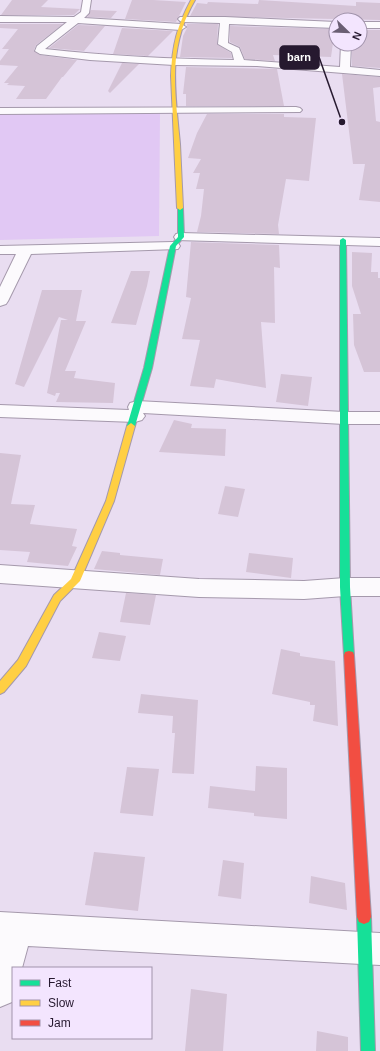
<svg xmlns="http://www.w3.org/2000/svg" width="380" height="1051" font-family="Arial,sans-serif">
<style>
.green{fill:#e1c8f4}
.building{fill:#d5c4d7}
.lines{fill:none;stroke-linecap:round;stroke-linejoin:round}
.street-casing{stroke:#a599ac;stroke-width:2}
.fast-casing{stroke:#a599ac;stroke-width:2}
.slow-casing{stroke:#a599ac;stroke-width:2}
.jam-casing{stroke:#a599ac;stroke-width:2}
.street{fill:#fcfafd;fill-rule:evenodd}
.fast{fill:#16e098;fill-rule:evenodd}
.slow{fill:#ffcf43;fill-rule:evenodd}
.jam{fill:#f24e42;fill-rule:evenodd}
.leader{fill:none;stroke:#26192f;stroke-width:1.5}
.callout-dot{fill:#26192f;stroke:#f3e5fe;stroke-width:1.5}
.callout{fill:#26192f;stroke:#26192f;stroke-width:1.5}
.callout-label{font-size:11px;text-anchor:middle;font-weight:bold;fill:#fff}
</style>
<rect width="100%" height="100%" fill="#e9ddf1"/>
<path class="green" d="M 160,111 L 159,236 L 0,240 L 0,114 Z"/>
<path class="building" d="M 12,0 L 48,0 L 41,7 L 80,9 L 74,15 L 1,15 Z
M 132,0 L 153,0 L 186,2 L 176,22 L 125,19 Z
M 259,0 L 356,6 L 356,2 L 380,3 L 380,20 L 190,16 L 197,3 L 207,4 L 208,2 L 258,4 Z
M 91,10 L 117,11 L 111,18 L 87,17 Z
M 0,24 L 63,24 L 36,45 L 34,50 L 40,55 L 77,60 L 63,77 L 62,77 L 46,99 L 16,99 L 25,86 L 7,85 L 9,83 L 4,83 L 18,66 L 0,65 L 0,61 L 9,49 L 2,49 L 18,29 L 0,28 Z
M 187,24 L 218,24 L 217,44 L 231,53 L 232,58 L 180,57 L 183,36 L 187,28 Z
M 78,25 L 105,26 L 84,51 L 49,48 Z
M 230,26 L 335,29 L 331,57 L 273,55 L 275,61 L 245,59 L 240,47 L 230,42 Z
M 122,28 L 173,31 L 148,56 L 113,54 Z
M 360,30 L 380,30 L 380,68 L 352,66 L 352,44 L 360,44 Z
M 122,63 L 139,64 L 110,93 L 108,91 Z
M 186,67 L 277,69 L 284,106 L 186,106 L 186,94 L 183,94 Z
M 342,74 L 380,77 L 380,87 L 373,88 L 376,121 L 380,122 L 380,202 L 359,200 L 365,164 L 353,164 Z
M 207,114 L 284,114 L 284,117 L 316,118 L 309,181 L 286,179 L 278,225 L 279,234 L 197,232 L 201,216 L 204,189 L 196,189 L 200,173 L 193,173 L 201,159 L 188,158 L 197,133 Z
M 191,242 L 279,245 L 280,268 L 274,267 L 275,323 L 261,322 L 266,388 L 216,379 L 214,388 L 190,386 L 200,340 L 182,339 L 191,298 L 186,297 Z
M 352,252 L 372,253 L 371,272 L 378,272 L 378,278 L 380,278 L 380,372 L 364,372 L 354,345 L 353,314 L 361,314 L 352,286 Z
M 131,271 L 150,271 L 147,286 L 136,325 L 111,323 Z
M 42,290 L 82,290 L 76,321 L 86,321 L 65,371 L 76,371 L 74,378 L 115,383 L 113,403 L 56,402 L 60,393 L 56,393 L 55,396 L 47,393 L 61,320 L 68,320 L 59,317 L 24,387 L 15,384 Z
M 281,374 L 312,377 L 308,406 L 276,402 Z
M 174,420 L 192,424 L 191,428 L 226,429 L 225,456 L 159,452 Z
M 0,453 L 21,455 L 11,504 L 35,505 L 30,524 L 77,529 L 72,546 L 77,547 L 68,566 L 27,562 L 30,552 L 0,550 Z
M 225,486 L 245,489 L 238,517 L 218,514 Z
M 102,551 L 120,553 L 120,555 L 163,559 L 160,575 L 94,569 Z
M 249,553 L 293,558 L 291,578 L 246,572 Z
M 126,593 L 156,595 L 150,625 L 120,622 Z
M 99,632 L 126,636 L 120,661 L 92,658 Z
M 281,649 L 300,653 L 300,656 L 335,661 L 338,726 L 313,721 L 315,705 L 310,705 L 310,702 L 272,694 Z
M 141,694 L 198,700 L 194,774 L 172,773 L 175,733 L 172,733 L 173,716 L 138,713 Z
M 256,766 L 287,768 L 287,819 L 254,816 L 254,813 L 208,808 L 210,786 L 255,791 Z
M 127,767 L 159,769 L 153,816 L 120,813 Z
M 94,852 L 145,857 L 138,911 L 85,905 Z
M 223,860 L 244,863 L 241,899 L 218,896 Z
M 311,876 L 345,883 L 347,910 L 309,903 Z
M 191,989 L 227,994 L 223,1051 L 185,1051 Z
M 317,1031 L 348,1037 L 348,1051 L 316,1051 Z"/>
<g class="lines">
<defs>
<path id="street" d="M 83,0 L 91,0 L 89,13 L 84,18 L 181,24 L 186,27 L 181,30 L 78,23 L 45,49 C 108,56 171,59 234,60 L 232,52 L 218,44 L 220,23 L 183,22 L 180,21 L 178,19 L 180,17 L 225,17 L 336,22 L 336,28 L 229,24 L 228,43 L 239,48 L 244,60 L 340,67 L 341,44 L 351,44 L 350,67 L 380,70 L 380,76 L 257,66 L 174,65 L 90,60 L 40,54 L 35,51 L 37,46 L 67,22 L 0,22 L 0,16 L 74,17 L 81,12 Z
M 360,22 L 380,22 L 380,28 L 360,28 Z
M 296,107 L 300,108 L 302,110 L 300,112 L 0,114 L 0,108 Z
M 181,233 L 380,238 L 380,246 L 176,240 L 174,237 L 176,234 Z
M 173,242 L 178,243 L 180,246 L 178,249 L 31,254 L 8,301 L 6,304 L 0,306 L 0,287 L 16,254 L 0,254 L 0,246 Z
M 137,401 L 344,412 L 380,412 L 380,424 L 344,424 L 143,413 L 145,416 L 142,420 L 135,422 L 0,417 L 0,405 L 129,410 L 128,407 L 130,403 Z
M 0,565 L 199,579 L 304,581 L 345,578 L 380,578 L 380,596 L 345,596 L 304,599 L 199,597 L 0,583 Z
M 0,912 L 380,933 L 380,965 L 28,946 L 22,968 L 13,968 L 12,1002 L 0,1007 Z"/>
<path id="fast" d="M 178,207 L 183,208 L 184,237 L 176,246 L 152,368 L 135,426 L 131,429 L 127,426 L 144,368 L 170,246 L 178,237 Z
M 343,238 L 346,240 L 350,587 L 354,655 L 353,658 L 349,659 L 345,658 L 344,655 L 340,587 L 340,240 Z
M 364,910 L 369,912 L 371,917 L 375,1051 L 361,1051 L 357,917 L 359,912 Z"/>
<path id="slow" d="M 191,0 L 195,0 C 167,49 175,90 180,144 C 181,165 182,187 183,208 L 180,210 L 177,208 L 171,76 C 172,46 177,26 191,0 Z
M 131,423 L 135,426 L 114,501 L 80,581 L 60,601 L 26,666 L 4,692 L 0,694 L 0,681 L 18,660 L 54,595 L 71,579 L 106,501 L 127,426 Z"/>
<path id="jam" d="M 349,651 L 353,652 L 354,655 L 371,917 L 369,922 L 364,924 L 359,922 L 357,917 L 344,655 L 345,652 Z"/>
</defs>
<use href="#street" class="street-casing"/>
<use href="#fast" class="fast-casing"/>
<use href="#slow" class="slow-casing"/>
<use href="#jam" class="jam-casing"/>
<use href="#street" class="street"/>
<use href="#fast" class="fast"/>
<use href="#slow" class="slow"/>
<use href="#jam" class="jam"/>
</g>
<path class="leader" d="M342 122L319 57"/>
<circle class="callout-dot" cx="342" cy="122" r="4"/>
<rect class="callout" x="280" y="46" width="39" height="23" rx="4"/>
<g class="callout-label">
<text x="299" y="61">barn</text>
</g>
<rect x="12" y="967" width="140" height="72" fill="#f3e5fe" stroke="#a193ab"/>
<rect x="20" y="980" width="20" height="6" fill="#16e098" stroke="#a193ab"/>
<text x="48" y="987" font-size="12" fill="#26192f">Fast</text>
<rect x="20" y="1000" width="20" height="6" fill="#ffcf43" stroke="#a193ab"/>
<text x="48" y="1007" font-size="12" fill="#26192f">Slow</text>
<rect x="20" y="1020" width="20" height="6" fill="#f24e42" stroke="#a193ab"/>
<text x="48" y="1027" font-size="12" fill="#26192f">Jam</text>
<g transform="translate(348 32) rotate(113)"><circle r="19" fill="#f3e5fe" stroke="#a193ab"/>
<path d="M0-3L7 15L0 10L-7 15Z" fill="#6a5e73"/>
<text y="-6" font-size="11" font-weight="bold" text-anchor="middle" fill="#26192f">N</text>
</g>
</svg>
